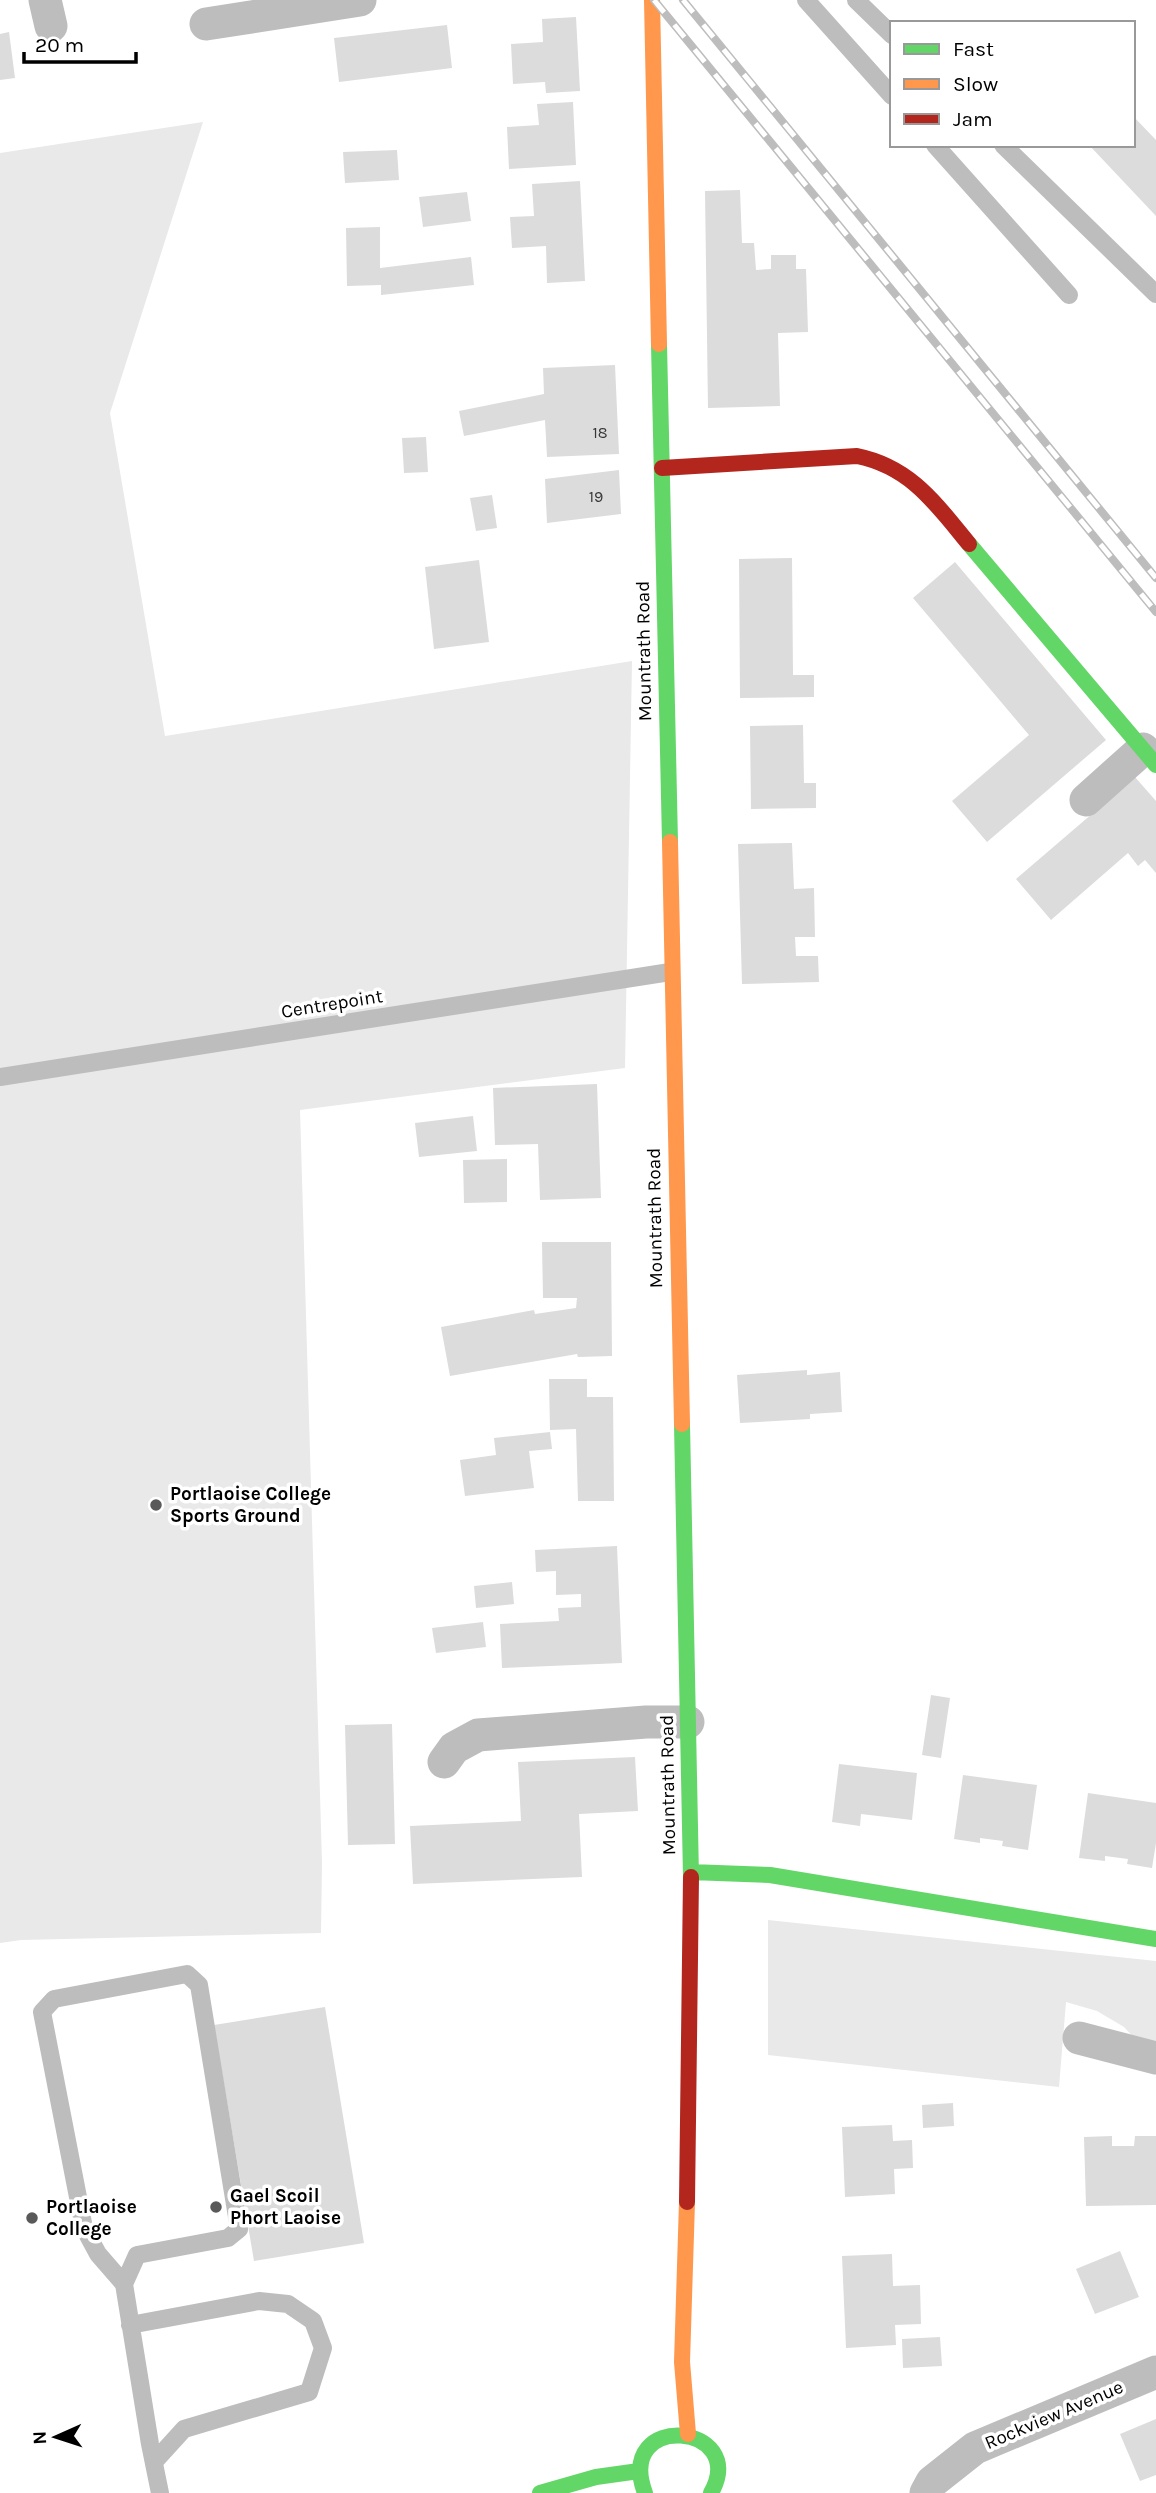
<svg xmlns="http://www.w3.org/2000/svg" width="1156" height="2493" font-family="Karla,sans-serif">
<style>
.green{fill:#e9e9e9}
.building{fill:#dcdcdc}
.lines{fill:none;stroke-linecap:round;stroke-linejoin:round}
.lane{stroke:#bdbdbd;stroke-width:18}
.street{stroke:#bdbdbd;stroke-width:33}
.fast{stroke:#63d668;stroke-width:16}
.slow{stroke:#ff974d;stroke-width:16}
.jam{stroke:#b3261e;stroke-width:16}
.rail-casing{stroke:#bdbdbd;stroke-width:8}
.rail{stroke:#fff;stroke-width:5;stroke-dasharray:16;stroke-linecap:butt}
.poi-dot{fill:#595959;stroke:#fff;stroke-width:2.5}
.labels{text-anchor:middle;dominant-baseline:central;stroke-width:7;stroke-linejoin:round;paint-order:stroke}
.number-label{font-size:16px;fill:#373737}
.street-label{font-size:19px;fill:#000;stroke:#fff}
.poi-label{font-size:19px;font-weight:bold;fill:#000;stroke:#fff;text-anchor:start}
</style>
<rect width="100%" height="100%" fill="#fff"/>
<path class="green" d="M 203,122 L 110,413 L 165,736 L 632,661 L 625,1068 L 300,1110 L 322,1863 L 321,1933 L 21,1940 L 0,1943 L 0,153 Z
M 768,1920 L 1156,1961 L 1156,2044 L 1137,2041 L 1124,2027 L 1097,2011 L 1066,2002 L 1059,2087 L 768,2055 Z"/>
<path class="building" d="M 576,17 L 580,91 L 546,93 L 545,82 L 513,84 L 511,44 L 543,42 L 542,19 Z
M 447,25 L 452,68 L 339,82 L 334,38 Z
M 9,32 L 15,78 L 0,80 L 0,34 Z
M 573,102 L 576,165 L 509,169 L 507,127 L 539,125 L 537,104 Z
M 1133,116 L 1156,140 L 1156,216 L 1089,145 L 1133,145 Z
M 397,150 L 399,180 L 345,183 L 343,152 Z
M 580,181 L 585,281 L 547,283 L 546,246 L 512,248 L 510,217 L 534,216 L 532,184 Z
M 740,190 L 742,243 L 754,243 L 756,270 L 771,269 L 771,255 L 796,255 L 796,269 L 806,269 L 808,332 L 778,333 L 780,406 L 708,408 L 705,191 Z
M 467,192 L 471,221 L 423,227 L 419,197 Z
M 380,227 L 380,268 L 471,257 L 474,285 L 381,295 L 381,285 L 347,286 L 346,228 Z
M 615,365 L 619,454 L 547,457 L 545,420 L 464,436 L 459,411 L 544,394 L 543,368 Z
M 426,437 L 428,472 L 404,473 L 402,438 Z
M 619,470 L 621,514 L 547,523 L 545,479 Z
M 492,495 L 497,528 L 476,531 L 470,498 Z
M 792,558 L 793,675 L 814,675 L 814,697 L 740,698 L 739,559 Z
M 479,560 L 489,642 L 434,649 L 425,567 Z
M 955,562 L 1106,740 L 987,842 L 952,801 L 1029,735 L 913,598 Z
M 803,725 L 804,783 L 816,783 L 816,808 L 751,809 L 750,726 Z
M 1135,777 L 1156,801 L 1156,873 L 1145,860 L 1138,866 L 1128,853 L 1051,920 L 1016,879 Z
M 792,843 L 794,889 L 814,888 L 815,937 L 795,937 L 796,956 L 818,956 L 819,982 L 742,984 L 738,844 Z
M 597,1084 L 601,1198 L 540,1200 L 538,1144 L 495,1145 L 493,1088 Z
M 473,1116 L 477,1151 L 419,1157 L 415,1123 Z
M 507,1159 L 507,1202 L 464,1203 L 463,1160 Z
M 542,1242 L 611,1242 L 612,1356 L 578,1357 L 577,1354 L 450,1376 L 441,1327 L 534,1310 L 535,1314 L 576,1308 L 577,1298 L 543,1298 Z
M 807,1370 L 807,1375 L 840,1372 L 842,1412 L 810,1414 L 810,1419 L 740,1423 L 737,1375 Z
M 549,1379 L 587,1379 L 587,1397 L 613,1397 L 614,1501 L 578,1501 L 576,1429 L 550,1430 Z
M 550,1432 L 552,1449 L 529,1451 L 534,1488 L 465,1496 L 460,1460 L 496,1455 L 494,1438 Z
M 617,1546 L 622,1663 L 502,1668 L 500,1624 L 559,1621 L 558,1608 L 581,1607 L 581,1594 L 556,1595 L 556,1571 L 536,1572 L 535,1550 Z
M 512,1582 L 514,1604 L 476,1608 L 474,1586 Z
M 483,1622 L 486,1647 L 436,1653 L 432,1628 Z
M 931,1695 L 950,1698 L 941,1758 L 922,1755 Z
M 392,1724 L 395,1844 L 348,1845 L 345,1725 Z
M 635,1757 L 638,1811 L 579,1814 L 582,1877 L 413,1884 L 410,1826 L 521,1821 L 518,1762 Z
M 839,1764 L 917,1773 L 912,1820 L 861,1814 L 860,1826 L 832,1822 Z
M 963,1775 L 1037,1785 L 1028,1850 L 1002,1846 L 1003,1841 L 980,1838 L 980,1843 L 954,1839 Z
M 1088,1793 L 1156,1803 L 1156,1843 L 1152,1868 L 1127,1864 L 1128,1859 L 1105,1856 L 1105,1861 L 1079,1858 Z
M 325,2007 L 364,2243 L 254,2261 L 214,2025 Z
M 953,2103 L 954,2126 L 923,2128 L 922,2105 Z
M 892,2125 L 893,2141 L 912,2140 L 913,2168 L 894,2169 L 895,2194 L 845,2197 L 842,2127 Z
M 1112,2136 L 1112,2146 L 1134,2146 L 1135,2136 L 1156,2136 L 1156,2205 L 1086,2206 L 1084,2137 Z
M 1120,2251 L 1139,2297 L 1095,2314 L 1076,2269 Z
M 892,2254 L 893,2286 L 920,2285 L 921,2324 L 895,2325 L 896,2345 L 846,2348 L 842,2256 Z
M 940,2337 L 942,2366 L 903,2368 L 902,2339 Z
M 1156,2419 L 1156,2475 L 1140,2481 L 1120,2434 Z"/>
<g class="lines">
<path class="lane" d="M 806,0 L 892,96
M 856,0 L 892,35
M 935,145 L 1069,295
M 1003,145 L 1156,294
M 0,1077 L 670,972
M 124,2284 L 137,2255 L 228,2238 L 239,2229 L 199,1985 L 187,1974 L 54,1999 L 42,2012 L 84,2228 L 98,2254 L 124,2284 L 150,2444 L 160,2493
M 130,2325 L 259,2301 L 288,2304 L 313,2321 L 323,2348 L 309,2392 L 184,2429 L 154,2462"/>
<path class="street" d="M 45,0 L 51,26
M 206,24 L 360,0
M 1086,800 L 1143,749
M 444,1762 L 454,1748 L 478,1735 L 646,1722 L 688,1722
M 1079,2038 L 1156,2058
M 926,2493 L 932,2482 L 975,2448 L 1156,2372"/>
<path class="fast" d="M 659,344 L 670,842
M 969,544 L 1156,765
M 682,1424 L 691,1877
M 691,1872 L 770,1875 L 1156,1939
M 540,2493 L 596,2477 L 639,2471
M 645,2493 C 614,2410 750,2423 711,2493"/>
<path class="slow" d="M 652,0 L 659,344
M 670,842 L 682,1424
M 687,2202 L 682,2362 L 688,2434"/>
<path class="jam" d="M 662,468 L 857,456 C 911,467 936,504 969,544
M 687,2202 L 691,1877"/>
<defs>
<path id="rail" d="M 654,0 L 1156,612
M 683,0 L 1156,578"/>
</defs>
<use href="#rail" class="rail-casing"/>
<use href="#rail" class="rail"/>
</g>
<g class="poi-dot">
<circle cx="156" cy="1505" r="7"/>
<circle cx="216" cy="2207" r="7"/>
<circle cx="32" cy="2218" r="7"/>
</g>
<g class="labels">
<g class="number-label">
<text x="600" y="432">18</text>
<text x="596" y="496">19</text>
</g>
<g class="street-label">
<text transform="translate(644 651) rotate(-91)">Mountrath Road</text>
<text transform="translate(332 1004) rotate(-9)">Centrepoint</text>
<text transform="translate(655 1218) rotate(-91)">Mountrath Road</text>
<text transform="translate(668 1785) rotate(-91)">Mountrath Road</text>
<text transform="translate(1054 2415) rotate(-23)">Rockview Avenue</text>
</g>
<g class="poi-label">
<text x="170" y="1494">Portlaoise College<tspan x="170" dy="22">Sports Ground</tspan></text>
<text x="230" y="2196">Gael Scoil<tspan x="230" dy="22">Phort Laoise</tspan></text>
<text x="46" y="2207">Portlaoise<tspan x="46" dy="22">College</tspan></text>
</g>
</g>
<rect x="890" y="21" width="245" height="126" fill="#ffffff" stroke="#999999" stroke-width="2"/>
<rect x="904" y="44" width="35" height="10" fill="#63d668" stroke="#999999" stroke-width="2"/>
<text x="953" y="56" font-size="21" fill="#000000">Fast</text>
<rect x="904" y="79" width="35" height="10" fill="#ff974d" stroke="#999999" stroke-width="2"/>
<text x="953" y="91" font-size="21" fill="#000000">Slow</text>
<rect x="904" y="114" width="35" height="10" fill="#b3261e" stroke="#999999" stroke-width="2"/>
<text x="953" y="126" font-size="21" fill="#000000">Jam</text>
<g transform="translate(56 2437) rotate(267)" stroke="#ffffff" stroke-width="5" paint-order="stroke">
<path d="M0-5L12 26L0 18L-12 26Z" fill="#000000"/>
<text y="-10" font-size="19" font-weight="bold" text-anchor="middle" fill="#000000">N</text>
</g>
<path d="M24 52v10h112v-10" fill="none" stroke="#000000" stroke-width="3.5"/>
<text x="35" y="52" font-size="21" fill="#000000" stroke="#ffffff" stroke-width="5" paint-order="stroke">20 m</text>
</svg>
